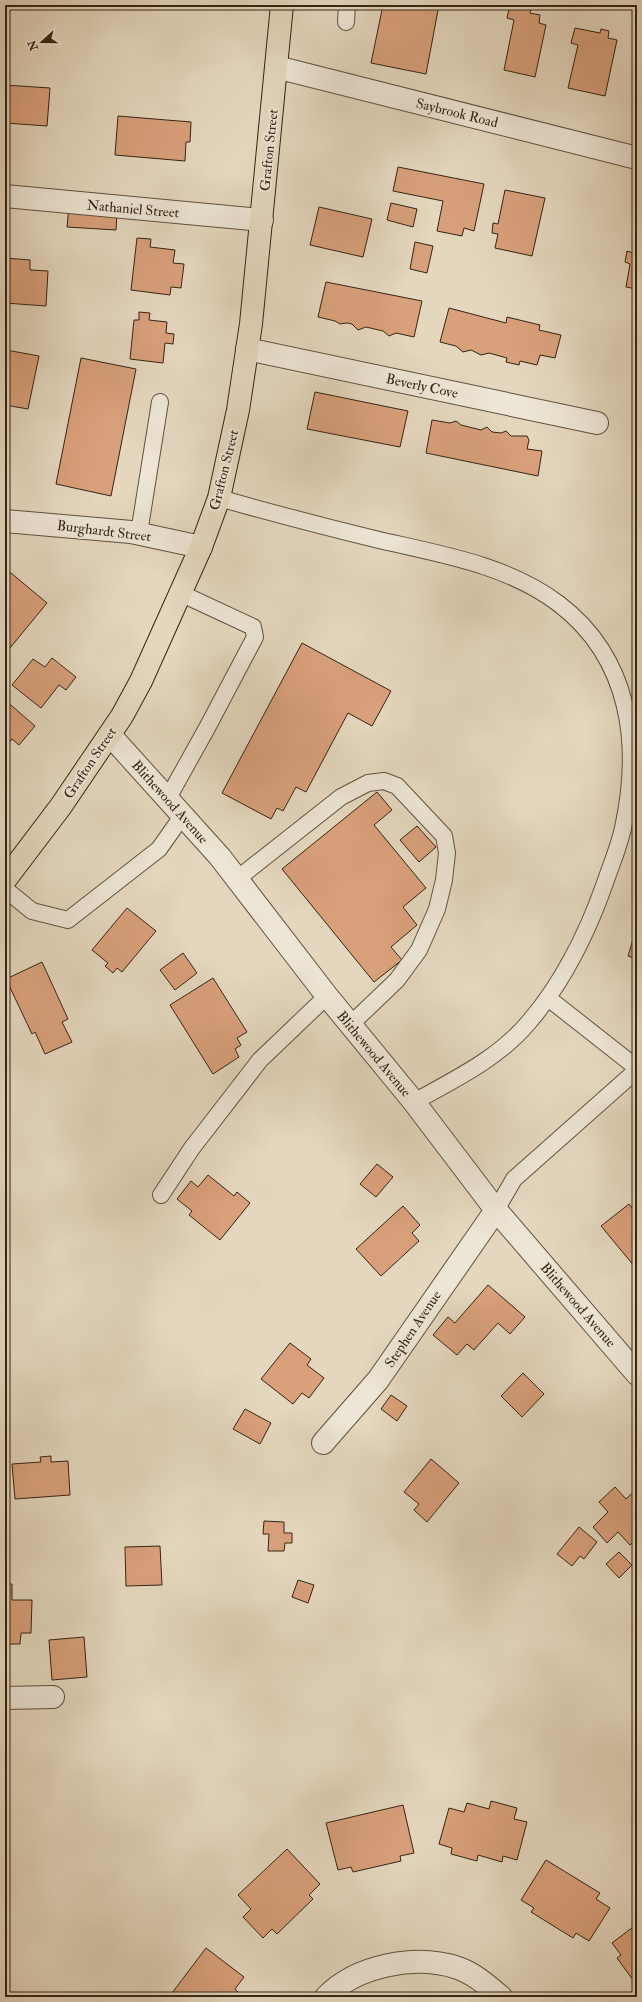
<svg xmlns="http://www.w3.org/2000/svg" width="642" height="2002" font-family="'IM FELL Double Pica',serif">
<style>
.building{fill:#d8a07b;stroke:#342414}
.lines{fill:none;stroke-linecap:round;stroke-linejoin:round}
.service-casing{stroke:#60513e;stroke-width:18}
.minor-casing{stroke:#60513e;stroke-width:24}
.tertiary-casing{stroke:#60513e;stroke-width:24}
.trunk-casing{stroke:#342414;stroke-width:24}
.service{stroke:#ede5d5;stroke-width:16}
.minor{stroke:#ede5d5;stroke-width:22}
.tertiary{stroke:#ede5d5;stroke-width:22}
.trunk{stroke:#e4d7be;stroke-width:22}
.labels{text-anchor:middle;dominant-baseline:central;stroke-width:4;stroke-linejoin:round;paint-order:stroke}
.street-label{font-size:14px;fill:#342414;stroke:#ede5d5}
</style>
<rect width="100%" height="100%" fill="#e4d7be"/>
<filter id="stains"><feTurbulence type="fractalNoise" baseFrequency=".005" numOctaves="4"/><feColorMatrix values="0 0 0 0 .2 0 0 0 0 .09 0 0 0 0 .02 0 0 0 .5 -.17"/></filter>
<radialGradient id="worn" r=".72"><stop offset=".6" stop-color="#630" stop-opacity="0"/><stop offset="1" stop-color="#630" stop-opacity=".3"/></radialGradient>
<path class="building" d="M 383,5 L 439,5 L 426,74 L 371,63 Z
M 510,5 L 532,5 L 530,13 L 540,15 L 539,23 L 546,25 L 535,77 L 504,70 L 514,20 L 507,18 Z
M 575,28 L 600,33 L 601,29 L 609,31 L 608,38 L 617,40 L 605,96 L 568,88 L 578,45 L 571,43 Z
M 5,85 L 50,88 L 47,126 L 5,123 Z
M 118,116 L 191,122 L 190,142 L 186,142 L 185,161 L 115,155 Z
M 398,167 L 484,184 L 474,231 L 464,228 L 462,236 L 437,231 L 443,201 L 393,191 Z
M 505,190 L 545,198 L 532,256 L 495,248 L 498,234 L 492,233 L 493,223 L 498,224 Z
M 391,203 L 417,209 L 413,227 L 387,220 Z
M 69,207 L 117,210 L 116,230 L 67,227 Z
M 319,207 L 372,219 L 363,257 L 310,245 Z
M 637,235 L 637,289 L 626,287 L 630,264 L 625,262 L 627,251 L 633,253 Z
M 137,238 L 151,239 L 150,247 L 175,250 L 173,263 L 184,264 L 181,288 L 171,287 L 170,295 L 131,290 Z
M 415,242 L 433,246 L 427,273 L 410,269 Z
M 5,258 L 30,260 L 30,270 L 48,271 L 46,306 L 5,303 Z
M 326,282 L 422,301 L 414,337 L 396,333 L 389,336 L 383,331 L 366,327 L 358,330 L 352,324 L 347,323 L 340,324 L 335,321 L 318,317 Z
M 449,308 L 506,323 L 507,317 L 540,325 L 539,330 L 561,335 L 555,358 L 540,355 L 537,365 L 520,361 L 519,365 L 506,362 L 507,358 L 489,353 L 481,355 L 471,350 L 463,352 L 456,346 L 440,342 Z
M 139,312 L 150,313 L 149,320 L 167,322 L 166,333 L 174,334 L 173,344 L 165,343 L 163,363 L 130,359 L 134,320 L 139,320 Z
M 6,350 L 39,356 L 28,409 L 5,405 Z
M 81,358 L 136,369 L 111,496 L 56,484 Z
M 315,392 L 408,411 L 400,447 L 307,429 Z
M 432,420 L 450,423 L 456,421 L 461,425 L 481,430 L 487,427 L 492,432 L 501,433 L 506,431 L 511,436 L 527,436 L 529,440 L 527,449 L 542,451 L 538,476 L 426,453 Z
M 5,568 L 47,603 L 5,654 Z
M 302,643 L 391,691 L 372,726 L 348,713 L 306,792 L 296,787 L 283,811 L 277,808 L 271,819 L 222,793 Z
M 52,658 L 76,677 L 66,690 L 59,685 L 41,708 L 12,685 L 33,659 L 45,667 Z
M 5,700 L 35,726 L 19,745 L 12,739 L 5,748 Z
M 377,792 L 392,810 L 374,825 L 426,888 L 403,907 L 417,925 L 391,947 L 402,960 L 374,982 L 282,869 Z
M 417,826 L 436,847 L 419,862 L 400,840 Z
M 127,908 L 156,931 L 122,972 L 117,968 L 113,973 L 105,966 L 108,963 L 92,950 Z
M 637,926 L 637,959 L 628,956 Z
M 183,953 L 197,973 L 175,990 L 160,970 Z
M 42,962 L 68,1019 L 62,1022 L 72,1042 L 45,1054 L 35,1032 L 32,1034 L 6,979 Z
M 213,978 L 247,1032 L 237,1038 L 241,1045 L 235,1049 L 239,1057 L 213,1074 L 170,1005 Z
M 377,1164 L 393,1177 L 376,1197 L 360,1184 Z
M 208,1175 L 234,1196 L 237,1192 L 250,1203 L 220,1240 L 189,1215 L 192,1211 L 177,1199 L 191,1181 L 198,1187 Z
M 629,1204 L 637,1215 L 637,1266 L 635,1267 L 601,1226 Z
M 403,1206 L 420,1225 L 412,1233 L 419,1241 L 381,1276 L 356,1249 Z
M 488,1285 L 525,1317 L 510,1334 L 498,1323 L 474,1350 L 467,1344 L 457,1355 L 433,1335 L 448,1317 L 455,1323 Z
M 290,1343 L 311,1359 L 307,1365 L 324,1378 L 309,1398 L 302,1393 L 293,1404 L 261,1379 Z
M 523,1373 L 544,1394 L 522,1417 L 501,1396 Z
M 391,1395 L 407,1406 L 397,1421 L 381,1409 Z
M 245,1409 L 271,1423 L 260,1444 L 233,1429 Z
M 51,1456 L 51,1462 L 68,1461 L 70,1495 L 15,1499 L 12,1464 L 41,1462 L 40,1457 Z
M 431,1459 L 459,1483 L 427,1522 L 414,1510 L 419,1504 L 404,1492 Z
M 615,1487 L 626,1499 L 637,1489 L 637,1538 L 630,1545 L 618,1532 L 607,1543 L 593,1527 L 608,1512 L 599,1502 Z
M 264,1521 L 284,1522 L 284,1533 L 292,1533 L 292,1543 L 285,1543 L 284,1551 L 268,1551 L 269,1534 L 263,1534 Z
M 579,1527 L 597,1542 L 584,1559 L 580,1556 L 572,1566 L 557,1554 Z
M 160,1546 L 162,1585 L 126,1586 L 125,1547 Z
M 619,1552 L 632,1565 L 619,1578 L 606,1564 Z
M 298,1580 L 314,1585 L 308,1603 L 292,1597 Z
M 5,1584 L 12,1584 L 12,1600 L 32,1600 L 31,1633 L 21,1633 L 20,1644 L 5,1644 Z
M 84,1637 L 87,1677 L 52,1680 L 49,1640 Z
M 491,1801 L 517,1808 L 514,1819 L 527,1822 L 517,1860 L 503,1856 L 502,1862 L 478,1855 L 477,1861 L 451,1854 L 452,1848 L 439,1844 L 449,1808 L 464,1812 L 467,1803 L 489,1809 Z
M 403,1805 L 414,1853 L 400,1856 L 401,1861 L 353,1872 L 351,1867 L 338,1870 L 326,1823 Z
M 287,1849 L 320,1884 L 309,1895 L 313,1899 L 277,1934 L 272,1929 L 263,1938 L 243,1917 L 251,1909 L 238,1895 Z
M 546,1860 L 600,1893 L 596,1899 L 610,1908 L 589,1941 L 576,1933 L 573,1938 L 531,1912 L 534,1908 L 521,1900 Z
M 637,1924 L 637,1977 L 633,1980 L 617,1958 L 621,1955 L 612,1943 Z
M 206,1948 L 244,1977 L 235,1989 L 239,1993 L 236,1997 L 169,1997 Z"/>
<g class="lines">
<defs>
<path id="service" d="M 346,22 L 347,5
M 219,498 C 272,513 325,527 379,540 C 440,554 508,565 559,604 C 631,659 641,745 623,828 C 619,847 611,865 605,883 C 587,934 564,981 529,1022 C 498,1059 455,1079 414,1102
M 139,533 L 160,402
M 168,798 L 207,728 L 255,637 L 253,627 L 180,593
M 237,879 L 341,797 L 368,783 L 384,781 L 397,786 L 444,836 L 447,853 L 444,880 L 437,909 L 419,950 L 397,980 L 350,1025
M 5,889 L 32,911 L 68,920 L 159,849 L 183,815
M 548,998 L 637,1068
M 161,1195 L 192,1148 L 260,1060 L 327,996
M 496,1210 L 514,1179 L 637,1070"/>
<path id="minor" d="M 276,67 L 637,158
M 5,196 L 262,220
M 247,349 L 597,423
M 5,521 L 131,532 L 201,547
M 323,1443 L 378,1380 L 496,1210
M 5,1698 L 53,1697
M 326,1997 C 357,1965 416,1954 458,1968 C 475,1974 488,1986 501,1997"/>
<path id="tertiary" d="M 110,735 L 220,857 L 327,996 L 414,1102 L 496,1210 L 637,1374"/>
<path id="trunk" d="M 5,880 L 61,806 L 122,716 L 141,681 L 201,547 L 219,498 L 238,410 L 251,324 L 282,5"/>
</defs>
<use href="#service" class="service-casing"/>
<use href="#minor" class="minor-casing"/>
<use href="#tertiary" class="tertiary-casing"/>
<use href="#trunk" class="trunk-casing"/>
<use href="#service" class="service"/>
<use href="#minor" class="minor"/>
<use href="#tertiary" class="tertiary"/>
<use href="#trunk" class="trunk"/>
</g>
<g class="labels">
<g class="street-label">
<text transform="translate(457 113) rotate(14)">Saybrook Road</text>
<text transform="translate(269 150) rotate(-84)">Grafton Street</text>
<text transform="translate(133 209) rotate(5)">Nathaniel Street</text>
<text transform="translate(422 386) rotate(12)">Beverly Cove</text>
<text transform="translate(224 470) rotate(-76)">Grafton Street</text>
<text transform="translate(104 531) rotate(7)">Burghardt Street</text>
<text transform="translate(90 763) rotate(-56)">Grafton Street</text>
<text transform="translate(170 802) rotate(48)">Blithewood Avenue</text>
<text transform="translate(374 1054) rotate(50)">Blithewood Avenue</text>
<text transform="translate(578 1305) rotate(49)">Blithewood Avenue</text>
<text transform="translate(413 1329) rotate(-56)">Stephen Avenue</text>
</g>
</g>
<rect width="642" height="2002" fill="none" stroke="#e4d7be" stroke-width="20"/>
<rect x="6" y="6" width="630" height="1990" fill="none" stroke="#342414" stroke-width="2"/>
<rect x="10" y="10" width="622" height="1982" fill="none" stroke="#342414"/>
<g transform="translate(42 42) rotate(249)" stroke="#ede5d5" stroke-width="3" paint-order="stroke">
<path d="M0-3L7 15L0 10L-7 15Z" fill="#342414"/>
<text y="-6" font-size="11" font-weight="bold" text-anchor="middle" fill="#342414">N</text>
</g>
<rect width="100%" height="100%" filter="url(#stains)"/>
<rect width="100%" height="100%" fill="url(#worn)"/>
</svg>
